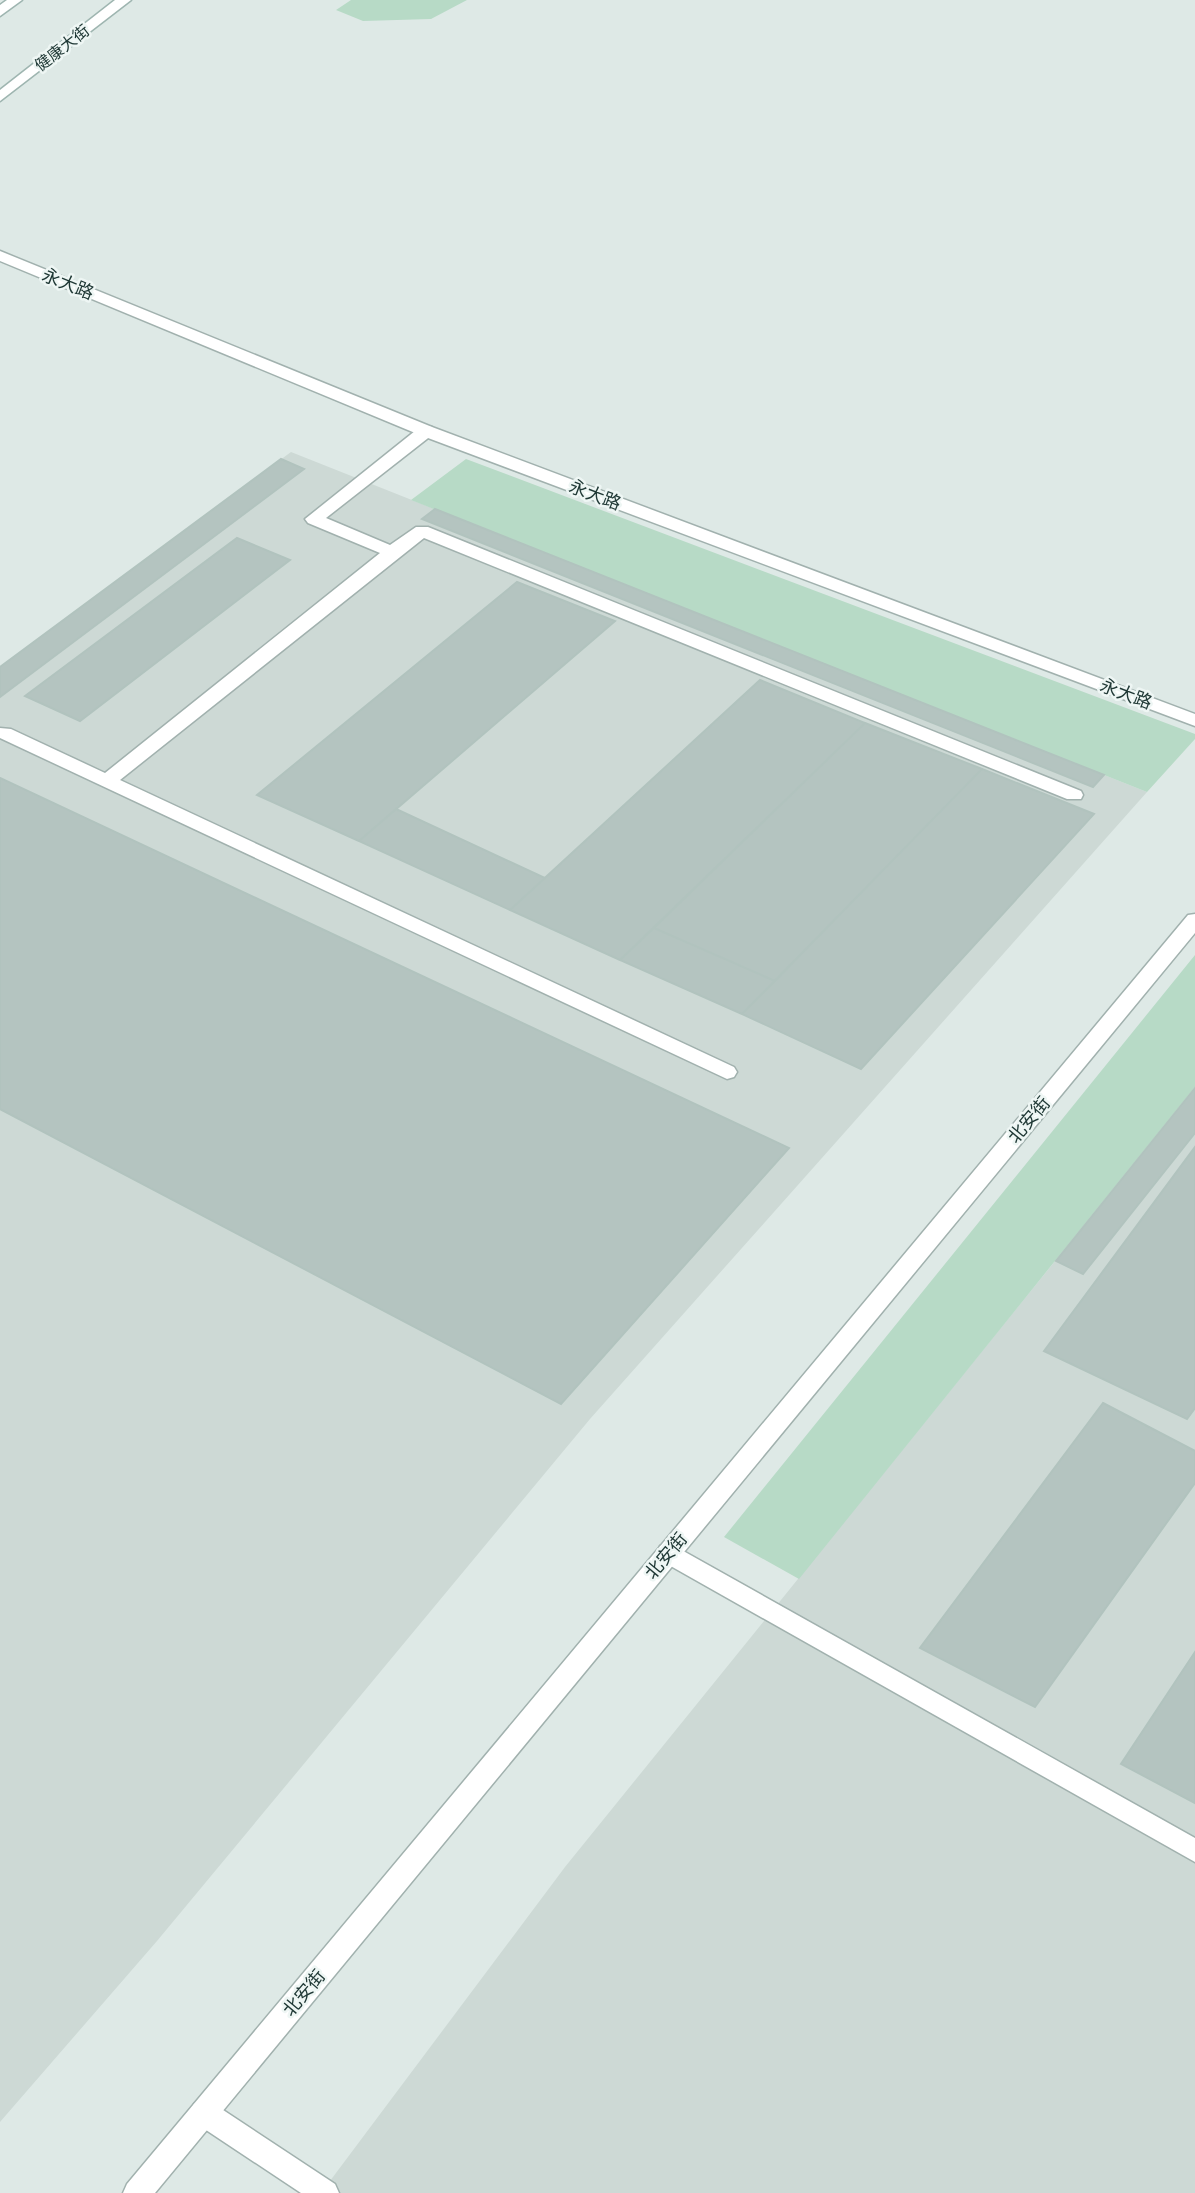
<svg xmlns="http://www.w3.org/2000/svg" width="1195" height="2193" font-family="'Fira Sans','Noto Sans SC',sans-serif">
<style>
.built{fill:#cdd9d5}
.green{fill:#b7dac6}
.building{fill:#b4c4c0;stroke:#b1c3be;stroke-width:2}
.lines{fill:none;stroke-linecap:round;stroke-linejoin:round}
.service-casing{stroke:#a1b1ae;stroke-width:3}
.tertiary-casing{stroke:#a1b1ae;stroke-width:3}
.secondary-casing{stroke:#9eb5b0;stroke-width:3}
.service{fill:#fff;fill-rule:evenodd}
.tertiary{fill:#fff;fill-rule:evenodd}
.secondary{fill:#fff;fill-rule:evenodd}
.labels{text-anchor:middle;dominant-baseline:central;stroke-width:5;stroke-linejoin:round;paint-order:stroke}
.far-street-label{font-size:16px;fill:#203936;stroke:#eef6f4}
.street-label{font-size:18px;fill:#203936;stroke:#eef6f4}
</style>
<rect width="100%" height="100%" fill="#dee9e6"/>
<path class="built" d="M 291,452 L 1147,792 L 590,1419 L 157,1941 L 0,2122 L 0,667 Z
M 1195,1088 L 1195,2193 L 321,2193 L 565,1867 Z"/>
<path class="green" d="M 351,0 L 467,0 L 431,19 L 363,21 L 336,10 Z
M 466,459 L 1195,734 L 1195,739 L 1147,792 L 411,500 Z
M 1195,955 L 1195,1087 L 799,1579 L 724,1537 Z"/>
<path class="building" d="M 281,459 L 304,469 L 0,697 L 0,667 Z
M 435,509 L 1104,775 L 1093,787 L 422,519 Z
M 237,538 L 290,560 L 80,721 L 25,696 Z
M 517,582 L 615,621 L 359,841 L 257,795 Z
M 760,680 L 865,723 L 620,960 L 510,910 Z
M 865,723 L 982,769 L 775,981 L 654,928 Z
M 982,769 L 1094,814 L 861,1069 L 742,1014 Z
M 0,778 L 789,1148 L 561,1404 L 0,1109 Z
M 396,809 L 545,878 L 510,910 L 359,841 Z
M 654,928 L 775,981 L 742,1014 L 620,960 Z
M 1195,1088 L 1195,1133 L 1083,1274 L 1056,1261 Z
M 1195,1147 L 1195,1408 L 1187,1419 L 1044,1351 Z
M 1103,1403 L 1195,1451 L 1195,1483 L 1035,1707 L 920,1648 Z
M 1195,1652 L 1195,1803 L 1121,1764 Z"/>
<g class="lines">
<defs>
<path id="service" d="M 426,426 L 432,427 L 434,431 L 432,435 L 326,518 L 390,545 L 416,527 L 428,527 L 1081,791 L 1083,795 L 1081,799 L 1067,799 L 424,538 L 120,780 L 734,1067 L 737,1072 L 734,1077 L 727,1079 L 0,738 L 0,728 L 11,729 L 105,773 L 380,553 L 308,523 L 305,519 L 420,427 Z
M 669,1543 L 1195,1838 L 1195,1862 L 660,1560 L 657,1553 L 660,1546 Z
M 204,2100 L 214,2104 L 335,2184 L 339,2193 L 301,2193 L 194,2122 L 190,2113 L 194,2104 Z"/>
<path id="tertiary" d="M 0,251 L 432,427 L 1195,714 L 1195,726 L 420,435 L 0,261 Z
M 1195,914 L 1195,933 L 155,2193 L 123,2193 L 127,2184 L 1188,915 Z"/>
<path id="secondary" d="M 7,0 L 22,0 L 0,16 L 0,5 Z
M 115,0 L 131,0 L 0,101 L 0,90 Z"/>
</defs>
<use href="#service" class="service-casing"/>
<use href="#tertiary" class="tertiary-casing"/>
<use href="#secondary" class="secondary-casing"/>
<use href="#service" class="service"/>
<use href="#tertiary" class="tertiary"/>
<use href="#secondary" class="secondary"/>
</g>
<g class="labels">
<g class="far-street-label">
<text transform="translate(62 48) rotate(-38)">健康大街</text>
</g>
<g class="street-label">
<text transform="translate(68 284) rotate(22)">永大路</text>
<text transform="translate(595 495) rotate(21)">永大路</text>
<text transform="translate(1126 694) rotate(21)">永大路</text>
<text transform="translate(1029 1120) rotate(-50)">北安街</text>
<text transform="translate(666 1556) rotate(-50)">北安街</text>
<text transform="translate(304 1993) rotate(-50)">北安街</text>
</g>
</g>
</svg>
